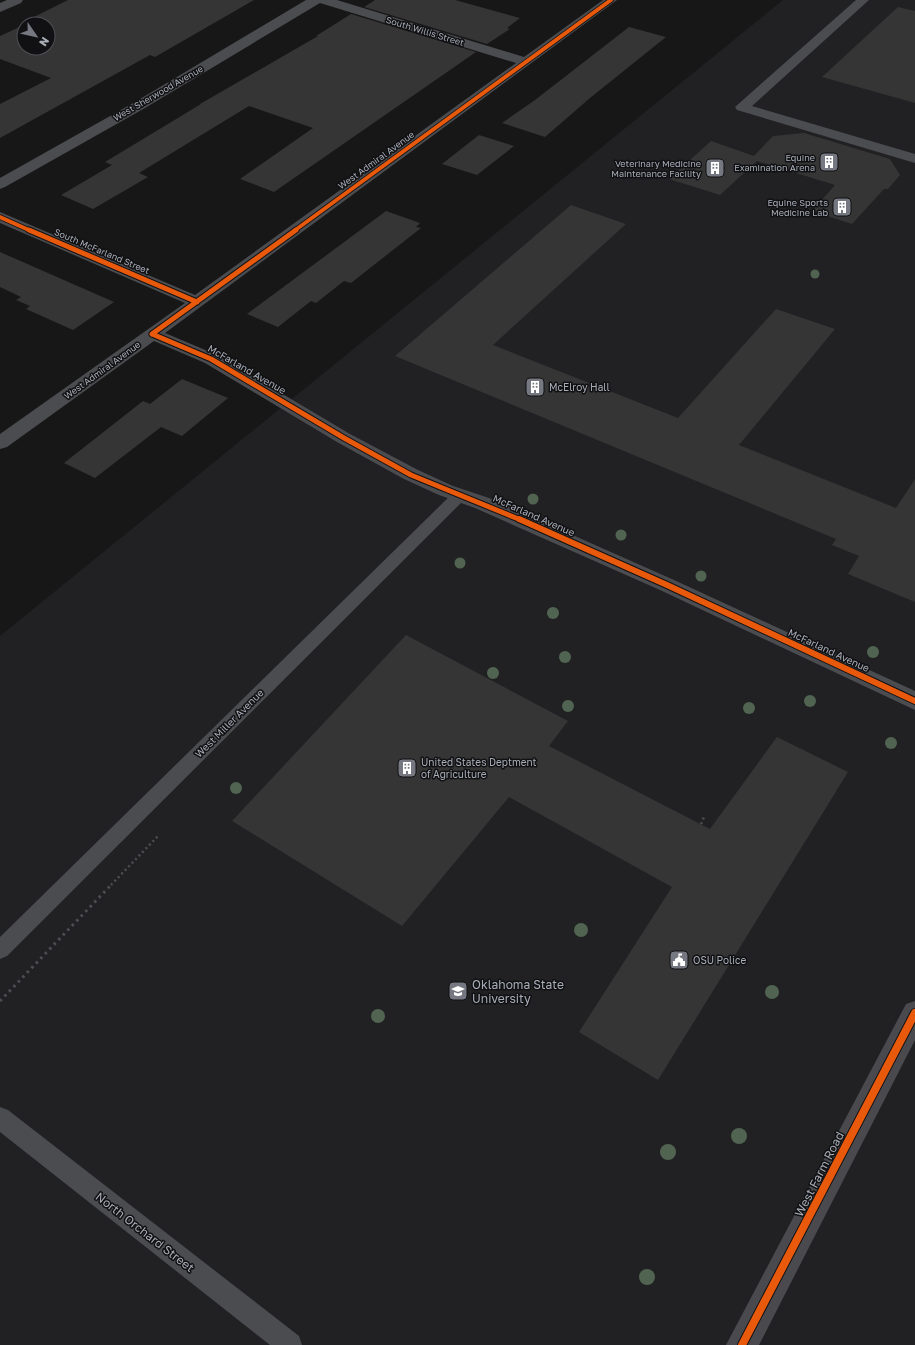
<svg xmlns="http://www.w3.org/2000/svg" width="915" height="1345" font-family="'Golos Text',sans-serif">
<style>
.built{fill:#212123}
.building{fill:#353536}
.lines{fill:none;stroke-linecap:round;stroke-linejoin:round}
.path-far1{stroke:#4d4e52;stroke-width:2.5;stroke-dasharray:2 3;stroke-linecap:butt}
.path{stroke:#4d4e52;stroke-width:3;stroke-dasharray:2.5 4;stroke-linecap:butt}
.lane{fill:#4b4c50;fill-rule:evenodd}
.street{fill:#4b4c50;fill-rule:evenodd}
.secondary{fill:#4a4a4e;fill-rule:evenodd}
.cycleway-far3-casing{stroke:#111113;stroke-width:5.5}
.cycleway-far2-casing{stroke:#111113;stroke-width:7}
.cycleway-far1-casing{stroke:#111113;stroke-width:8}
.cycleway-casing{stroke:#111113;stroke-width:10}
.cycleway-far3{stroke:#e8590c;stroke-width:4}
.cycleway-far2{stroke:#e8590c;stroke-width:5}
.cycleway-far1{stroke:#e8590c;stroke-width:6}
.cycleway{stroke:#e8590c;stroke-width:8}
.tree{fill:#506451}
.labels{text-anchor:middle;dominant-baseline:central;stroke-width:3;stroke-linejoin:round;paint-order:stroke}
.far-street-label{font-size:9px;fill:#a8adb8;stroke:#111113}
.far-poi-label{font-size:9px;fill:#a8adb8;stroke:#111113;text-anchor:end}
.street-label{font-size:10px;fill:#a8adb8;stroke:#111113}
.poi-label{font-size:10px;fill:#a8adb8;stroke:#111113;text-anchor:start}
.near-poi-label{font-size:12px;fill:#a8adb8;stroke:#111113;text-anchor:start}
.near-street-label{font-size:12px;fill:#a8adb8;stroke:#111113}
</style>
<rect width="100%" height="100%" fill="#171717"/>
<path class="built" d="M 783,0 L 915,0 L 915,1345 L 0,1345 L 0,636 Z"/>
<path class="building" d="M 68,0 L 254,0 L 155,57 L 150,55 L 0,138 L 0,104 L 51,78 L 0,59 L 0,36 L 24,25 L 24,48 L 48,48 L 48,24 L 25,24 L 37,18 L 34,17 Z
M 375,0 L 455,0 L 520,18 L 507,28 L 510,29 L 487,44 L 364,7 Z
M 898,7 L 915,11 L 915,103 L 822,77 Z
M 351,14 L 476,52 L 274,192 L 240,179 L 313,128 L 249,106 L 139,173 L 148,177 L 93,209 L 61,195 L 112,165 L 105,162 L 201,104 L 200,104 L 318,36 L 316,36 Z
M 629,27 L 666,37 L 590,98 L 545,137 L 502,123 L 535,100 Z
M 804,133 L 890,159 L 900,175 L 888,189 L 884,189 L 852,224 L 812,211 L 835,185 L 757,161 L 720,195 L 669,179 L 711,141 L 754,156 L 773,136 Z
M 479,135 L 514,146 L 477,175 L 442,164 Z
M 571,205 L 626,224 L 493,345 L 678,418 L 776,309 L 835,329 L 739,445 L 896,508 L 915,479 L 915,602 L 848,574 L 859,556 L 832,545 L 836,539 L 395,356 Z
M 386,211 L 420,223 L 416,227 L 421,228 L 351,283 L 344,281 L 316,303 L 311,301 L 278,327 L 247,314 Z
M 0,252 L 114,302 L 73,330 L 26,309 L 30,306 L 16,300 L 21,297 L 0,287 Z
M 182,379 L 228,398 L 182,436 L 161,427 L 95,478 L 64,463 L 143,401 L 150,404 Z
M 406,635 L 568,721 L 549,746 L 710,829 L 777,737 L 848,772 L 658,1080 L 579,1032 L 672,887 L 509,797 L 402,926 L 232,821 Z"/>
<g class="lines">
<path class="path-far1" d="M 701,824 L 704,817
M 111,885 L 159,835"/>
<path class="path" d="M 0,1001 L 112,884"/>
<path class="lane" d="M 459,491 L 464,492 L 467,496 L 464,500 L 7,956 L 0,959 L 0,937 L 454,492 Z
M 0,1107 L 8,1110 L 299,1336 L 302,1345 L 270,1345 L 0,1132 Z"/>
<path class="street" d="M 7,0 L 23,0 L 21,3 L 0,12 L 0,3 Z
M 306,0 L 337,0 L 524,57 L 603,0 L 617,0 L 165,333 L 217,355 L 350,434 L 418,470 L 453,486 L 489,498 L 674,580 L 915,691 L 915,710 L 660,590 L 475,508 L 439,495 L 404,479 L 337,442 L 205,363 L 154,341 L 7,447 L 0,449 L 0,434 L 185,303 L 0,223 L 0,212 L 195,295 L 516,63 L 320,3 L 145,108 L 5,187 L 0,189 L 0,178 L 135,102 Z
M 856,0 L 869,0 L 752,106 L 915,154 L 915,163 L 737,110 L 735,107 Z"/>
<path class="secondary" d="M 915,1001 L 915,1040 L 759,1345 L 726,1345 L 906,1004 Z"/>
<defs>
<path id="cycleway-far3" d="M 0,217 L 31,231
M 294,231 L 611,0"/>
<path id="cycleway-far2" d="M 29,230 L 197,302
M 152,334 L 211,359 L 344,438 L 411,475 L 521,520
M 152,334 L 296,230"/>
<path id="cycleway-far1" d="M 519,519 L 667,585 L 915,701"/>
<path id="cycleway" d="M 742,1345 L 915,1013"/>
</defs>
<use href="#cycleway-far3" class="cycleway-far3-casing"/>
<use href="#cycleway-far2" class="cycleway-far2-casing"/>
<use href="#cycleway-far1" class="cycleway-far1-casing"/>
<use href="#cycleway" class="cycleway-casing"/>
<use href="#cycleway-far3" class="cycleway-far3"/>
<use href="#cycleway-far2" class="cycleway-far2"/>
<use href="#cycleway-far1" class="cycleway-far1"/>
<use href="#cycleway" class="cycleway"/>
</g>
<g class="tree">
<circle cx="815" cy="274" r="4.5"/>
<circle cx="533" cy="499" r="5.5"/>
<circle cx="621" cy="535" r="5.5"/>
<circle cx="460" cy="563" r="5.5"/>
<circle cx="701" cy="576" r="5.5"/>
<circle cx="553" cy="613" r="6"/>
<circle cx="873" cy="652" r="6"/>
<circle cx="565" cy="657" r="6"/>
<circle cx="493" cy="673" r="6"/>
<circle cx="810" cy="701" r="6"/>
<circle cx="568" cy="706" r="6"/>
<circle cx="749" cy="708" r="6"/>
<circle cx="891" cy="743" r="6"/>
<circle cx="236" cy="788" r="6"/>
<circle cx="581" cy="930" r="7"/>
<circle cx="772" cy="992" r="7"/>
<circle cx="378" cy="1016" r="7"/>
<circle cx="739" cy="1136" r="8"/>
<circle cx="668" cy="1152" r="8"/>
<circle cx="647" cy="1277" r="8"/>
</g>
<defs>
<symbol id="building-square" viewBox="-11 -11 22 22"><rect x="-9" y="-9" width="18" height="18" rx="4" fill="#757880" stroke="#111113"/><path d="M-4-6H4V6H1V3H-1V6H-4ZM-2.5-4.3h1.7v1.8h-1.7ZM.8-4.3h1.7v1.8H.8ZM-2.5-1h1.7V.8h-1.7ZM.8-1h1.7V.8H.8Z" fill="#fff"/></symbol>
<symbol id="civic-square" viewBox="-11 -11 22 22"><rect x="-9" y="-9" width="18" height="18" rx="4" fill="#757880" stroke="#111113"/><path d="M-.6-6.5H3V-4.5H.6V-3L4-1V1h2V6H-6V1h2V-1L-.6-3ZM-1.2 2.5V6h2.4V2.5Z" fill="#fff"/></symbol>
<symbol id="university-square" viewBox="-11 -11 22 22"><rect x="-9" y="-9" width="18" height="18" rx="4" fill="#757880" stroke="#111113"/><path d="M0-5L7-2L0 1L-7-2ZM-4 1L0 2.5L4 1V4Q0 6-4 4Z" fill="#fff"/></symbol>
</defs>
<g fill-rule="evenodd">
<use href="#building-square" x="818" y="151" width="22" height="22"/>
<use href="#building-square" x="704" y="157" width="22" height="22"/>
<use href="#building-square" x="831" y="196" width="22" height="22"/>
<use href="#building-square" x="524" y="376" width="22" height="22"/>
<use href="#building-square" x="396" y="757" width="22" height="22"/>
<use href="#civic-square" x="668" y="949" width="22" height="22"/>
<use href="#university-square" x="447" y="980" width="22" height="22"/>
</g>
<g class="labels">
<g class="far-street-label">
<text transform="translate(425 31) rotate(17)">South Willis Street</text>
<text transform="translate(158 93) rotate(-30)">West Sherwood Avenue</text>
<text transform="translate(376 160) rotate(-36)">West Admiral Avenue</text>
<text transform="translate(102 251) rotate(23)">South McFarland Street</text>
<text transform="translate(102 370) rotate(-36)">West Admiral Avenue</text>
</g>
<g class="far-poi-label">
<text x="815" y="157">Equine<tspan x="815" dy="10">Examination Arena</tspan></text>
<text x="701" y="163">Veterinary Medicine<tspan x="701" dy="10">Maintenance Facility</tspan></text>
<text x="828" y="202">Equine Sports<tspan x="828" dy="10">Medicine Lab</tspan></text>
</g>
<g class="street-label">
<text transform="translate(247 369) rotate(30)">McFarland Avenue</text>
<text transform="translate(534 515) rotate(24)">McFarland Avenue</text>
<text transform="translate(829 650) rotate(25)">McFarland Avenue</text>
<text transform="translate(229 723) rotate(-45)">West Miller Avenue</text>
</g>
<g class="poi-label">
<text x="549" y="387">McElroy Hall</text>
<text x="421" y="762">United States Deptment<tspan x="421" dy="12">of Agriculture</tspan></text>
<text x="693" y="960">OSU Police</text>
</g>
<g class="near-poi-label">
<text x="472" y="984">Oklahoma State<tspan x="472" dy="14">University</tspan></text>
</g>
<g class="near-street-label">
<text transform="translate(819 1174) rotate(-63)">West Farm Road</text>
<text transform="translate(145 1232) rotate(38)">North Orchard Street</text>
</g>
</g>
<g transform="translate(36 36) rotate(124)"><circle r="19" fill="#111113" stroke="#4d4f55"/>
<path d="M0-3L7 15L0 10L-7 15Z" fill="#757880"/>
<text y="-6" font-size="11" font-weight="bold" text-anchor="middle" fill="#a8adb8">N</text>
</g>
</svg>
